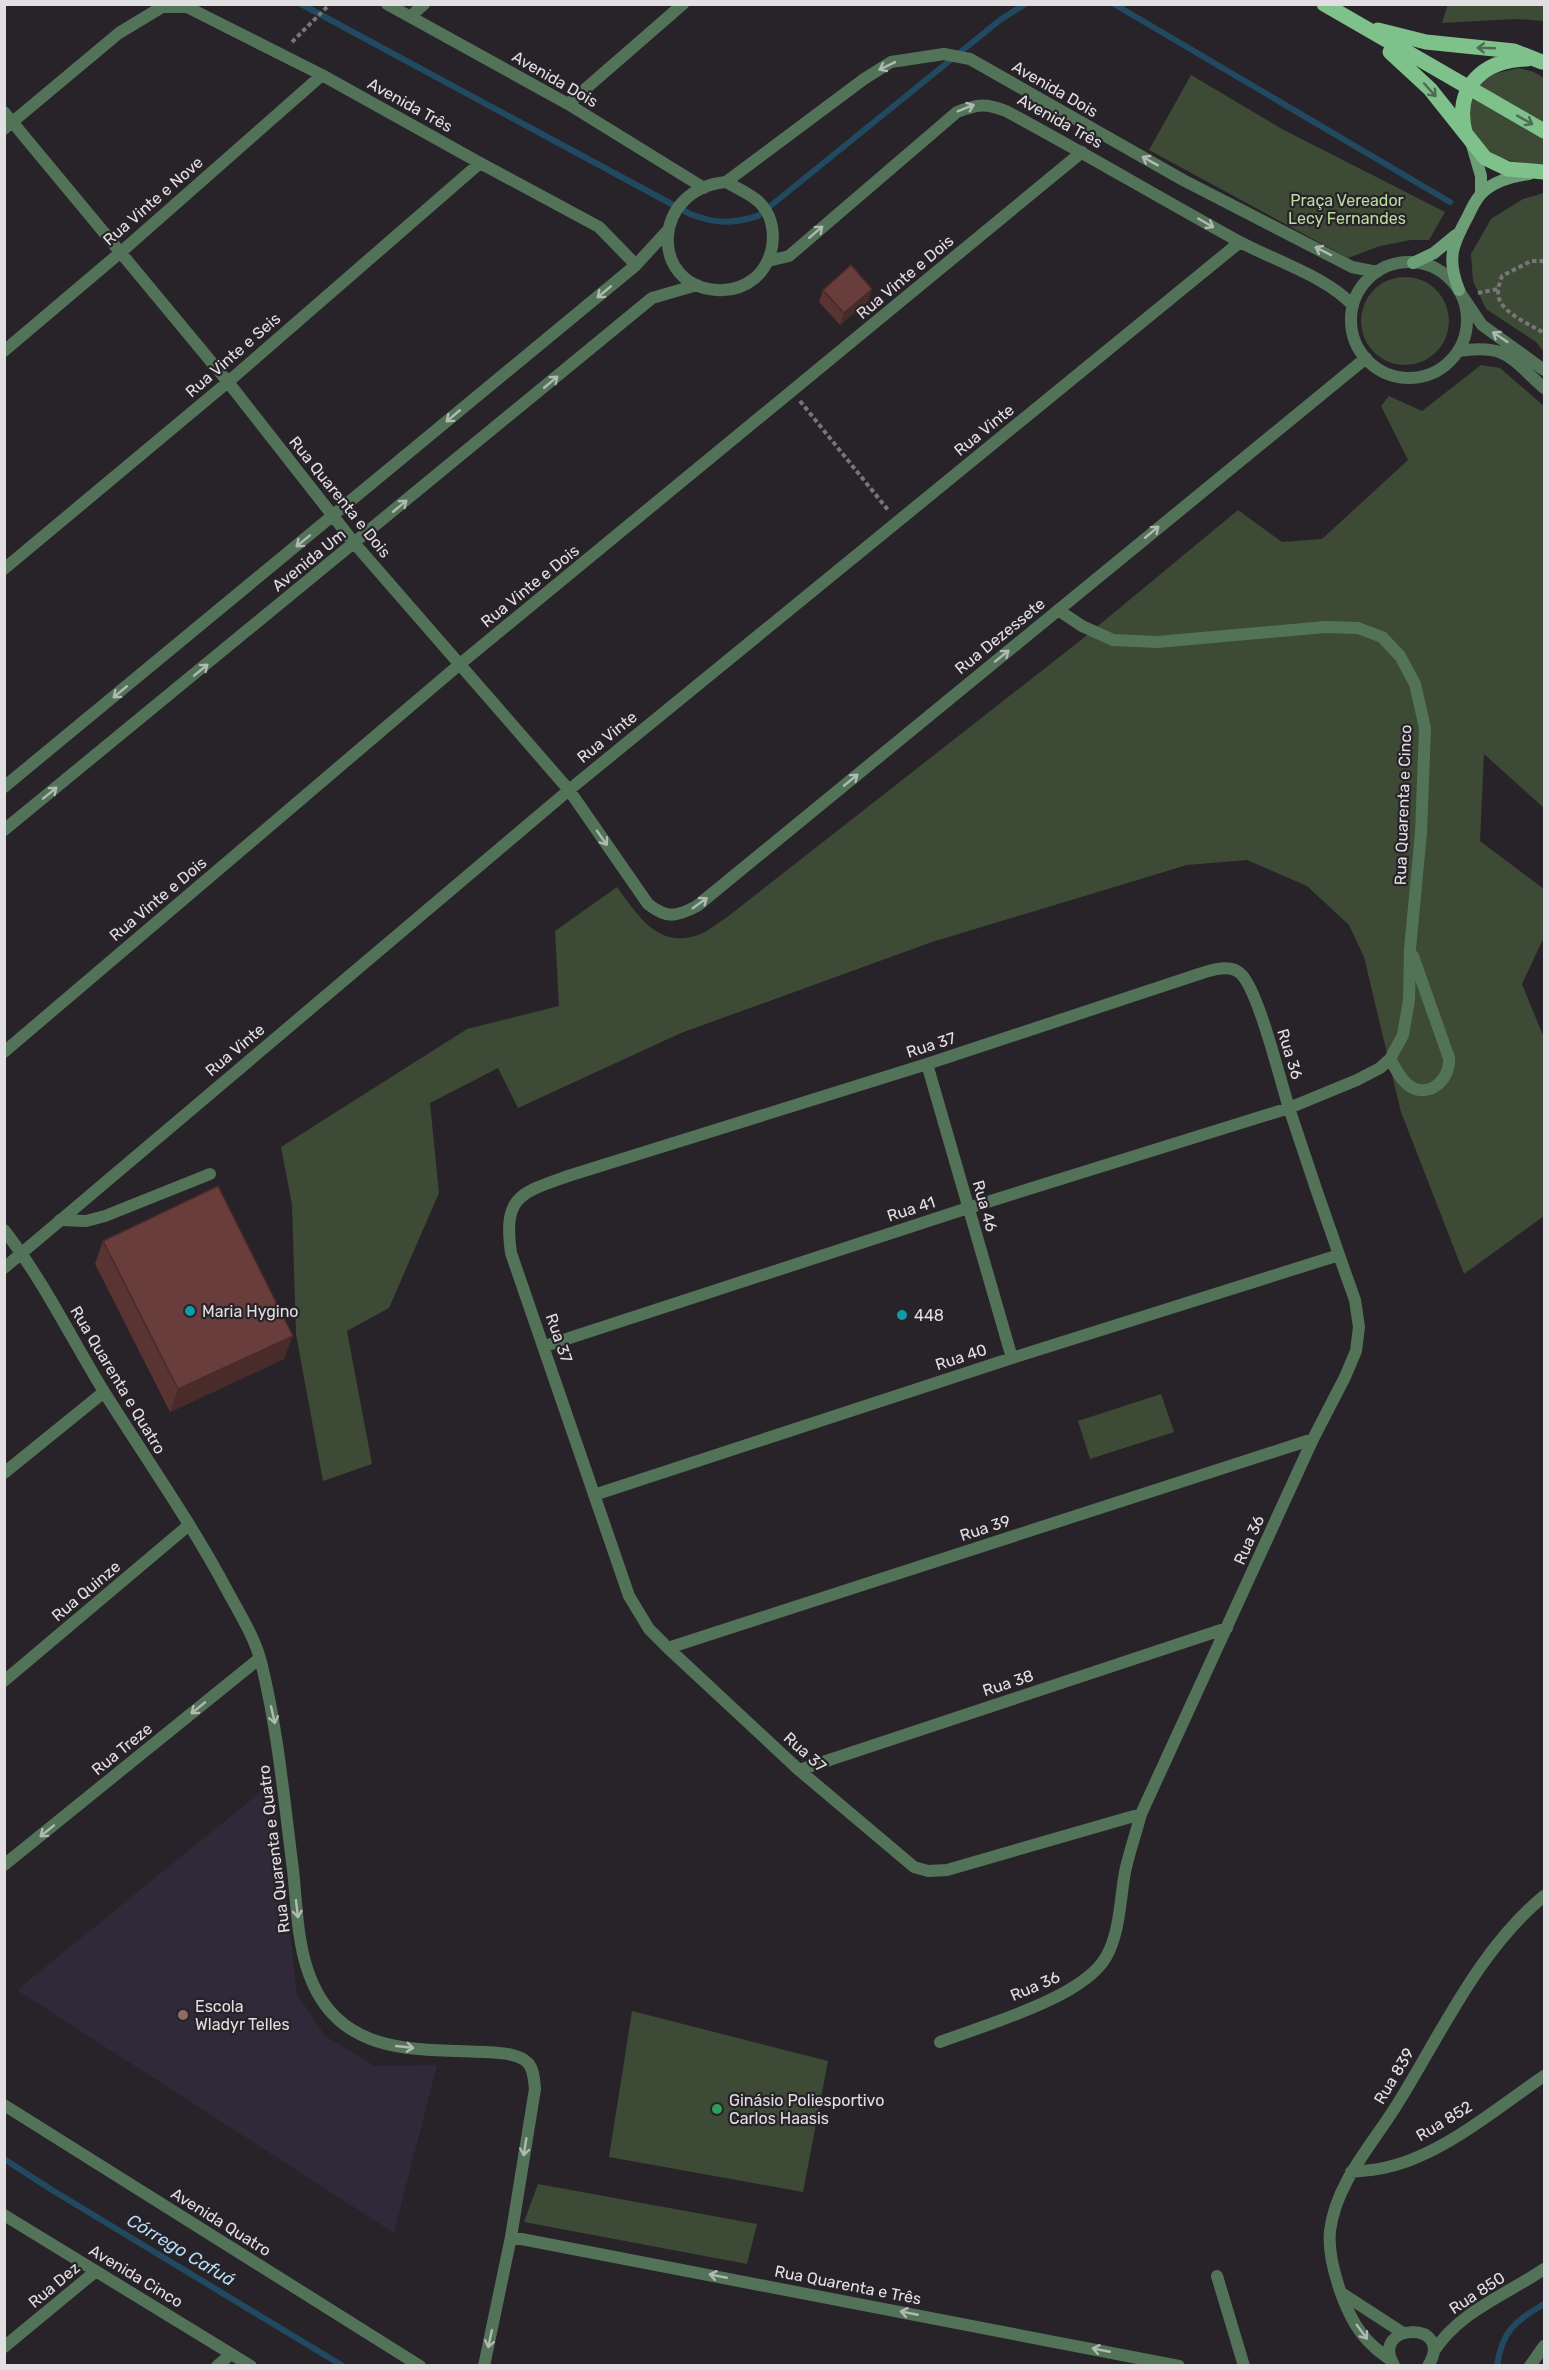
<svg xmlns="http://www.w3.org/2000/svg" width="1549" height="2370" font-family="Rubik,sans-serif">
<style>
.education{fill:#2f2939}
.green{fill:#3d4a35}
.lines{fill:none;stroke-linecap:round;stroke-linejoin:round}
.stream{stroke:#214a62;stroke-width:6}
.path{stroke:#787478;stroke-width:4;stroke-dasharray:4.5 3;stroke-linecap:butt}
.lane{stroke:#537359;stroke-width:12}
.street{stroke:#537359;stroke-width:12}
.secondary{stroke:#6c9f75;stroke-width:12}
.primary{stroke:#7ec18b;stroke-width:15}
.wall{fill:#593433}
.shaded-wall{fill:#492b29}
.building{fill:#683d3b;stroke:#492b29;stroke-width:1.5}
.oneway{stroke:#4f6a55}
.oneway2{stroke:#b0b9b2}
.culture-dot{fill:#0f9aa8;stroke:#282328;stroke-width:2}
.education-dot{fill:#8d6e63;stroke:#282328;stroke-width:2}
.leisure-dot{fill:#2e9e5b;stroke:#282328;stroke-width:2}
.labels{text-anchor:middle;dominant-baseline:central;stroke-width:4.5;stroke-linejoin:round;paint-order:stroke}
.street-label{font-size:16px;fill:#e2dfe2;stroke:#282328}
.park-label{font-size:16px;fill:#b9dea0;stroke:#282328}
.poi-label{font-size:16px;fill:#e2dfe2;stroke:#282328;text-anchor:start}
.water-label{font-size:18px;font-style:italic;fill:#b3dbf5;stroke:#282328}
</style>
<rect width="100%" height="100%" fill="#282328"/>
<path class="education" d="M 273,1782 L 297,1994 L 325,2036 L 375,2066 L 437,2065 L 394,2233 L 17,1990 Z"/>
<path class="green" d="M 1448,4 L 1544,5 L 1544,21 L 1515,19 L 1442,23 Z
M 1519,68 L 1534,72 L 1544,78 L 1544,123 L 1477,87 L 1489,75 Z
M 1191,75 L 1282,129 L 1445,212 L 1429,240 L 1411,240 L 1380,246 L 1348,258 L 1149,150 Z
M 1470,97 L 1544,139 L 1544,164 C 1515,165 1474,157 1470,121 C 1469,114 1470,105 1470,97 Z
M 1544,193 L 1544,352 L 1536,342 L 1486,309 L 1473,281 L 1471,254 L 1491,219 L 1523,199 Z
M1361 321a44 44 0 1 1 88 0a44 44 0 1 1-88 0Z
M 1481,365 L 1500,368 L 1544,406 L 1544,808 L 1484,754 L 1480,841 L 1544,889 L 1544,937 L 1522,984 L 1544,1038 L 1544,1216 L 1464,1274 L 1401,1112 L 1364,957 L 1349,925 L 1307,886 L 1247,860 L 1187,865 L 932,942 L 681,1033 L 518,1108 L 498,1068 L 430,1103 L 439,1193 L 389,1308 L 347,1331 L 372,1464 L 323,1481 L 296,1334 L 292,1205 L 281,1147 L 467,1029 L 559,1006 L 555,931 L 617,887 C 638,915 657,949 698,935 C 708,932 717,923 726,918 L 1081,640 L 1238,510 L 1282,542 L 1322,539 L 1408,460 L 1381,406 L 1389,396 L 1422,411 Z
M 1161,1394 L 1174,1432 L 1090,1459 L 1078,1421 Z
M 632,2011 L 828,2061 L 803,2192 L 609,2157 Z
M 538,2184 L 757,2224 L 747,2264 L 524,2222 Z"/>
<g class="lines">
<path class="stream" d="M 301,4 L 690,214 C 716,224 731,224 758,216 L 1000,20 L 1025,4
M 1114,4 L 1450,202
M 4,2159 L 52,2190 L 343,2366
M 1497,2366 C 1502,2330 1516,2321 1544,2304"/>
<path class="path" d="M 292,42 L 330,4
M 1544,261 L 1531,261 L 1502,276 C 1499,284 1496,293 1500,301 C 1507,315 1531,325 1544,333
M 1478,293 L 1498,289
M 800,401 L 888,510"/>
<path class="lane" d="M 1463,297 L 1482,325 L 1544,370
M 1458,351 C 1508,344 1510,358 1544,388
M 60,1220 L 86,1221 L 105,1216 L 210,1174"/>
<path class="street" d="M 387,4 L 568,104 L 704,188
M 411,16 L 424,4
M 568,104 L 683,4
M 4,112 L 228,382 L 355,544 L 569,790 L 648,904 C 667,919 676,917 697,906 L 1366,358
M 4,129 L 119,33 L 162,7 L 187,7 L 322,75 L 480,163 L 599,227 L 636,265
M 726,182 L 864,79 L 891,62 L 944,54 L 970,59 L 1183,180 L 1352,267 L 1377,272
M 726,182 C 735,187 746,192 754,198 C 780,216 778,258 755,278 C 744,287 731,291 717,290 C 649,286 651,189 726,182 Z
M 768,261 L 789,256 L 957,112 C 978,104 985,103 1006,111 C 1084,153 1160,198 1238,241 C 1271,259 1330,278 1353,306
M1351 320a58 58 0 1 1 116 0a58 58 0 1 1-116 0Z
M 4,351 L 121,252 L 322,75
M 4,569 L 228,382 L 480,163
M 4,787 L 636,265 L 668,230
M 4,830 L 652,298 L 697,285
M 4,1052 L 460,664 L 1082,152
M 1390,1059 C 1396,1069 1401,1081 1411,1087 C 1431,1098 1451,1078 1449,1058 L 1413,956
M 927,1064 L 1012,1358
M 4,1230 C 44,1281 72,1340 106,1395 C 147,1460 192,1524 228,1592 C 240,1614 255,1638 261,1662 C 278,1730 284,1800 293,1870 C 297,1907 297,1949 313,1984 C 345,2056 419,2049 486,2052 C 499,2053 518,2053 528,2063 C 534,2070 534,2080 535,2089 L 511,2237 L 484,2366
M 4,1268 L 569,790 L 1240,242
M 545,1346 L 968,1208 L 1289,1108 L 1357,1080 L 1380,1068 L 1390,1059 L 1403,1035 L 1409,1000 L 1410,949 L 1421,833 L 1425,728 L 1415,684 L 1400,656 L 1382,637 L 1358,628 L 1325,627 L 1157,642 L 1113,640 L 1082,626 L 1058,610
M 4,1473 L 104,1392
M 594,1495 L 1012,1358 L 1339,1255
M 668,1648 L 1313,1439
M 4,1681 L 189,1525
M 799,1770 L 1227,1628
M 4,1865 L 260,1658
M 940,2042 C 984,2025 1083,1998 1106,1957 C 1120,1933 1120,1899 1125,1872 C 1129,1853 1136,1833 1141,1814 L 1313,1439 L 1345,1377 L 1356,1351 L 1359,1327 L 1355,1300 C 1332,1236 1310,1172 1289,1108 C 1280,1080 1259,992 1241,974 C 1229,962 1206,972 1193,976 L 927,1064 L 568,1176 C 520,1193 503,1196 511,1253 L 629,1596 L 649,1629 L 668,1648 L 799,1770 L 914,1867 L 928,1871 L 947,1870 L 1141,1814
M 4,2105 L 420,2366
M 1351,2172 C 1364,2171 1376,2170 1388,2167 C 1444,2154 1498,2107 1544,2076
M 4,2215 L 251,2366
M 511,2237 L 1179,2366
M 1217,2276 L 1244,2366
M 1343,2294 L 1403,2333
M 4,2347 L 96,2271
M 1434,2351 C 1460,2311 1506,2295 1544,2269
M 1392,2361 C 1381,2353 1370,2345 1362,2334 C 1344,2311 1327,2260 1330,2231 C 1336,2182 1373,2144 1398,2103 C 1441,2034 1479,1949 1544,1896
M 1394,2365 C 1368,2322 1457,2320 1428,2366
M 217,2366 L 231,2354
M 1530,2366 L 1544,2346"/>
<path class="secondary" d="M 1472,145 L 1481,176 L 1481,194
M 1413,263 L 1434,253 L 1456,235
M 1459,290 C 1446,258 1453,244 1468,216 C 1472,208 1476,198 1483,192 C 1495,181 1514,176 1529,174"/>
<path class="primary" d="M 1324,4 L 1544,131
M 1378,30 L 1426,42 L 1514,51 L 1542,62
M 1390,52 L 1430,89 L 1485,158 L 1508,169 L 1544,172
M 1465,132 C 1454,87 1483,60 1527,59"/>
</g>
<path class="wall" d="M 872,289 L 868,301 L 840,325 L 819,302 L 823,290 Z
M 103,1241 L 284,1359 L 170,1412 L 95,1264 Z"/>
<path class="shaded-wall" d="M 872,289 L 868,301 L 840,325 L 844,313 Z
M 293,1336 L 284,1359 L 170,1412 L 178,1389 Z"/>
<path class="building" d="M 851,265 L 872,289 L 844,313 L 823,290 Z
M 218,1186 L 293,1336 L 178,1389 L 103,1241 Z"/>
<defs><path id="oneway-shaft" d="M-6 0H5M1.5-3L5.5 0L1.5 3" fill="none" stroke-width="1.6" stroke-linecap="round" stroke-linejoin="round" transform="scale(1.5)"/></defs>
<g class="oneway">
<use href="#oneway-shaft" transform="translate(1486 48) rotate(-178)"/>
<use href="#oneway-shaft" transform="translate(1430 90) rotate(48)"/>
<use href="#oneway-shaft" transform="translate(1525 120) rotate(29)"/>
</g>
<g class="oneway2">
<use href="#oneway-shaft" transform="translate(887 66) rotate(154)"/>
<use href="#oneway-shaft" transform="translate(966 108) rotate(-22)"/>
<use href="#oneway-shaft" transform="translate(1150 161) rotate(-151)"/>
<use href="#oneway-shaft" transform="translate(1206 223) rotate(30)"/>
<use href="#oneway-shaft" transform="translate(816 232) rotate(-41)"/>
<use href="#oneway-shaft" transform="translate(1323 251) rotate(-153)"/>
<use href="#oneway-shaft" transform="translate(604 292) rotate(140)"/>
<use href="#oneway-shaft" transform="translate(1500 337) rotate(-146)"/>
<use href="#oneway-shaft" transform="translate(551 382) rotate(-40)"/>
<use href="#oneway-shaft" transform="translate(453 416) rotate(140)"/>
<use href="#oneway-shaft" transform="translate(400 506) rotate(-40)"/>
<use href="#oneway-shaft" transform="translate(1152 532) rotate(-40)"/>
<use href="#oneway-shaft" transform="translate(303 541) rotate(141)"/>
<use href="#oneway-shaft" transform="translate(1002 656) rotate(-39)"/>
<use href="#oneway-shaft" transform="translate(201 670) rotate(-39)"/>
<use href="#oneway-shaft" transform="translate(120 692) rotate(140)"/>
<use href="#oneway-shaft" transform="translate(851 780) rotate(-39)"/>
<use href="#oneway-shaft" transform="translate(50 793) rotate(-39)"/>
<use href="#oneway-shaft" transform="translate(602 838) rotate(55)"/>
<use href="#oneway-shaft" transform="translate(700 903) rotate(-36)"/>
<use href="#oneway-shaft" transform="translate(198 1708) rotate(141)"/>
<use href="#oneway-shaft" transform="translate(273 1715) rotate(77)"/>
<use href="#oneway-shaft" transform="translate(47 1831) rotate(141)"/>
<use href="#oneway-shaft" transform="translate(297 1909) rotate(83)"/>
<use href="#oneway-shaft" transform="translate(405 2047) rotate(6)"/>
<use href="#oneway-shaft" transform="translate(525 2147) rotate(99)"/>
<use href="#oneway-shaft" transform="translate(718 2276) rotate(-169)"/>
<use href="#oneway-shaft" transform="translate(909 2313) rotate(-169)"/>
<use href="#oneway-shaft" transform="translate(1362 2332) rotate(54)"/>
<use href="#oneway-shaft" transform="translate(490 2339) rotate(102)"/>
<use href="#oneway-shaft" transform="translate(1101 2350) rotate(-169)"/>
</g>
<g class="culture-dot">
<circle cx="190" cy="1311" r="6"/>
<circle cx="902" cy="1315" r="6"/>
</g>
<circle class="education-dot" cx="183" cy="2015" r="6"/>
<circle class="leisure-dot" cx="717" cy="2109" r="6"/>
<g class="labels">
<g class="street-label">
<text transform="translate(555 79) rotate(30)">Avenida Dois</text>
<text transform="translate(1055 89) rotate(30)">Avenida Dois</text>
<text transform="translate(410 105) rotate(29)">Avenida Três</text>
<text transform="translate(1060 121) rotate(29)">Avenida Três</text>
<text transform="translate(153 201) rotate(-41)">Rua Vinte e Nove</text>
<text transform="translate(905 277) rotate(-40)">Rua Vinte e Dois</text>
<text transform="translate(233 355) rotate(-41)">Rua Vinte e Seis</text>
<text transform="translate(984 430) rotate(-39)">Rua Vinte</text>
<text transform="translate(340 497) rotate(51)">Rua Quarenta e Dois</text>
<text transform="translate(309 560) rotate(-39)">Avenida Um</text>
<text transform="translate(530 586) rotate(-39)">Rua Vinte e Dois</text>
<text transform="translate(1000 636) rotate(-39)">Rua Dezessete</text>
<text transform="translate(607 737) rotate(-39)">Rua Vinte</text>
<text transform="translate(1403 805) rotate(-88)">Rua Quarenta e Cinco</text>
<text transform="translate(158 899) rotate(-40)">Rua Vinte e Dois</text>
<text transform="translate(931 1045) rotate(-18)">Rua 37</text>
<text transform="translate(235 1050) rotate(-40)">Rua Vinte</text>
<text transform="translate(1290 1054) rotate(73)">Rua 36</text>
<text transform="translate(985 1206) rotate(74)">Rua 46</text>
<text transform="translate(911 1209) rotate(-18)">Rua 41</text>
<text transform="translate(559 1338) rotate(71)">Rua 37</text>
<text transform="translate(961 1357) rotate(-18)">Rua 40</text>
<text transform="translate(118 1380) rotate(59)">Rua Quarenta e Quatro</text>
<text transform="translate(985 1528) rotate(-18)">Rua 39</text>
<text transform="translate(1249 1540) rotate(-66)">Rua 36</text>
<text transform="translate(86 1591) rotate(-40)">Rua Quinze</text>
<text transform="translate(1008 1683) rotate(-18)">Rua 38</text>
<text transform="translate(122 1749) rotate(-39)">Rua Treze</text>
<text transform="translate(805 1752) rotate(42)">Rua 37</text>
<text transform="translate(274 1849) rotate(-97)">Rua Quarenta e Quatro</text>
<text transform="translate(1035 1986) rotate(-23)">Rua 36</text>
<text transform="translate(1394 2076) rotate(-59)">Rua 839</text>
<text transform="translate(1444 2121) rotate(-31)">Rua 852</text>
<text transform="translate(221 2222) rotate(32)">Avenida Quatro</text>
<text transform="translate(136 2276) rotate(31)">Avenida Cinco</text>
<text transform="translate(54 2285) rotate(-40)">Rua Dez</text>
<text transform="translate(848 2285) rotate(11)">Rua Quarenta e Três</text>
<text transform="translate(1477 2293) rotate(-33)">Rua 850</text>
</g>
<g class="park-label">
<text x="1347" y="200">Praça Vereador<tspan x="1347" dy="18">Lecy Fernandes</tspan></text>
</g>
<g class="poi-label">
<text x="202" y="1311">Maria Hygino</text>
<text x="914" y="1315">448</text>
<text x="195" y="2006">Escola<tspan x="195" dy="18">Wladyr Telles</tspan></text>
<text x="729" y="2100">Ginásio Poliesportivo<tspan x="729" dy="18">Carlos Haasis</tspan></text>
</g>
<g class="water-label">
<text transform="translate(181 2250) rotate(31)">Córrego Cafuá</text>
</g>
</g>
<rect width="1549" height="2370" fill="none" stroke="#e2dfe2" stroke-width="12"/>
</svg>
